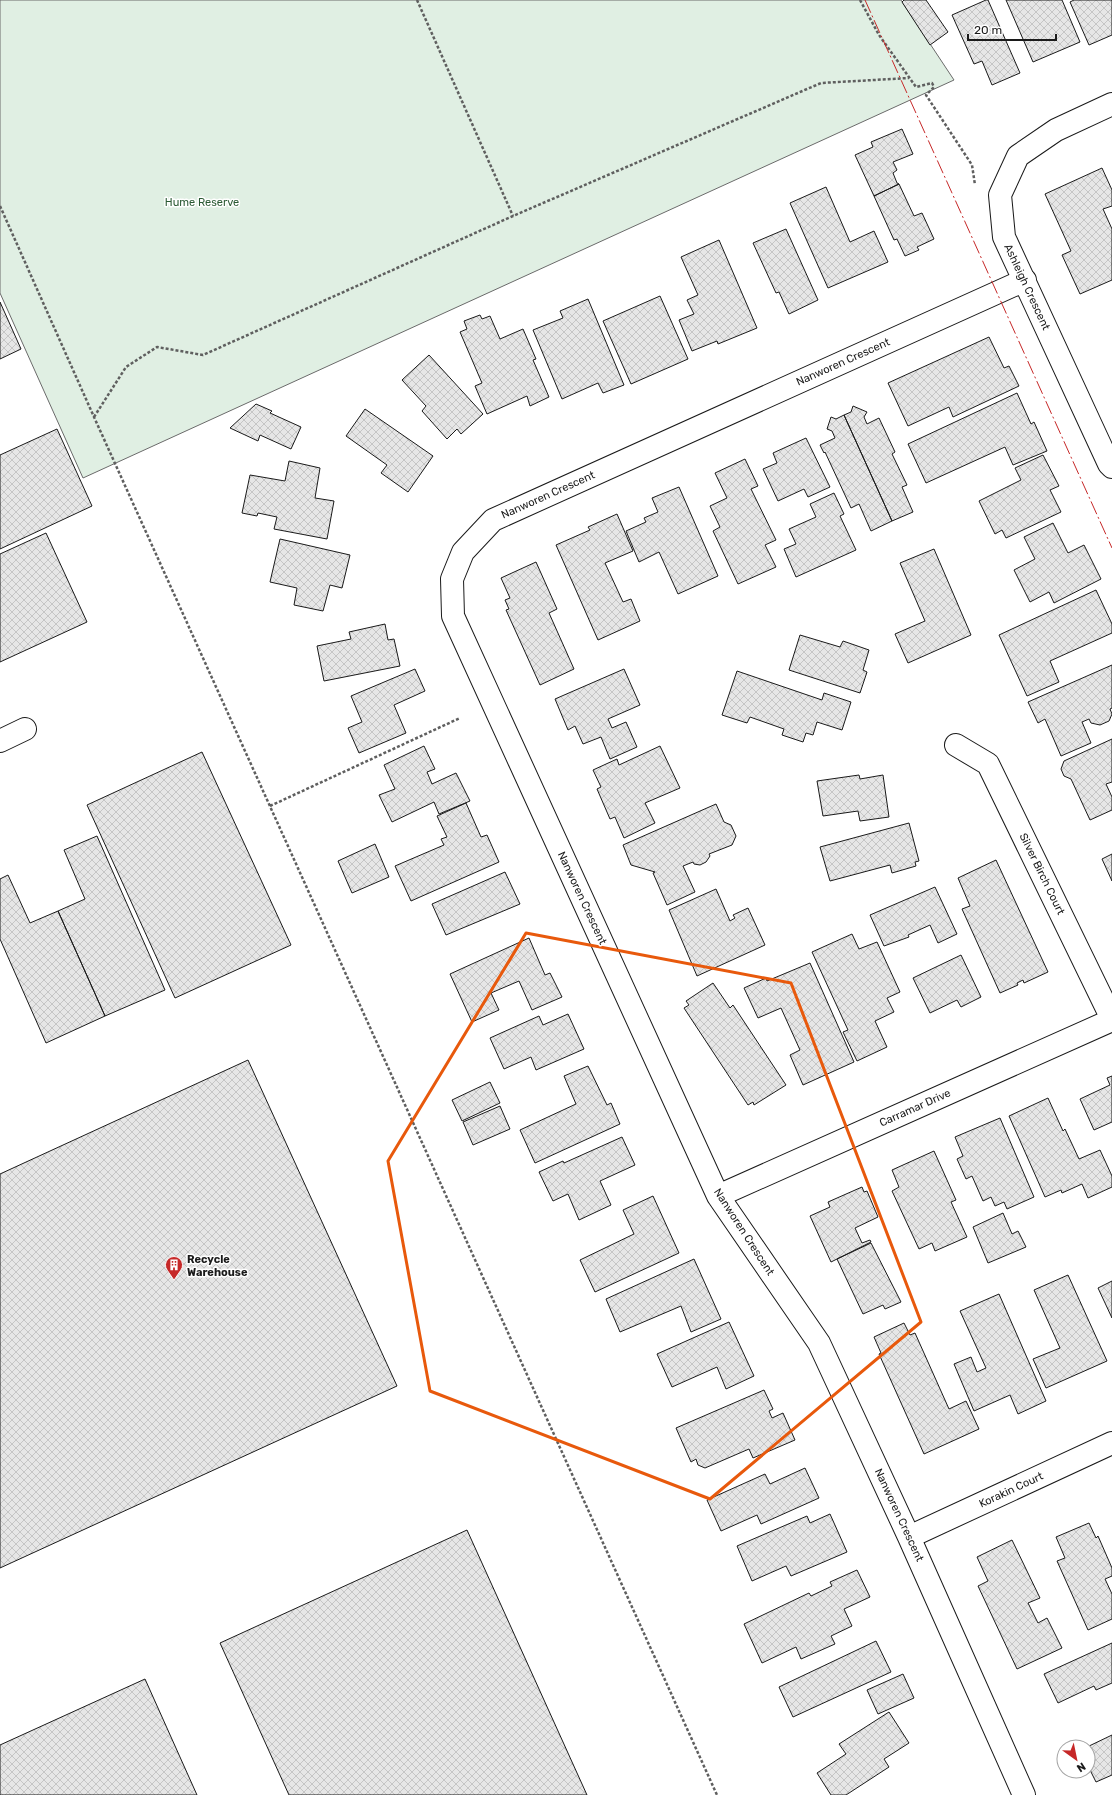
<svg xmlns="http://www.w3.org/2000/svg" width="1112" height="1795" font-family="Rubik,sans-serif">
<style>
.park{fill:#e0efe3;stroke:#6a6a6a}
.building{fill:url(#building-cross-hatch);stroke:#1a1a1a}
.lines{fill:none;stroke-linecap:round;stroke-linejoin:round}
.minor-casing{stroke:#1a1a1a;stroke-width:24}
.path{stroke:#5f5f5f;stroke-width:2.5;stroke-dasharray:3 2;stroke-linecap:butt}
.minor{stroke:#fff;stroke-width:22}
.power{stroke:#c62828;stroke-width:1;stroke-dasharray:14 3 2 3;stroke-linecap:butt}
.marked{fill:none;stroke:#e8590c;stroke-width:3;stroke-linejoin:round}
.labels{text-anchor:middle;dominant-baseline:central;stroke-width:3;stroke-linejoin:round;paint-order:stroke}
.park-label{font-size:11px;fill:#2b5a34;stroke:#fff}
.street-label{font-size:11px;fill:#1a1a1a;stroke:#fff}
.poi-label{font-size:11px;font-weight:bold;fill:#1a1a1a;stroke:#fff;text-anchor:start}
</style>
<defs>
<pattern id="building-cross-hatch" width="8" height="8" patternUnits="userSpaceOnUse"><rect width="8" height="8" fill="#e6e6e6"/><path d="M0 0l8 8M0 8l8-8" fill="none" stroke="#c5c5c5"/></pattern>
</defs>
<rect width="100%" height="100%" fill="#fff"/>
<path class="park" d="M 0,0 L 901,0 L 954,80 L 83,478 L 0,293 Z"/>
<path class="building" d="M 904,0 L 926,0 L 948,32 L 930,45 L 902,2 Z
M 986,0 L 988,0 L 1020,73 L 992,85 L 982,61 L 974,64 L 952,15 Z
M 1006,0 L 1062,0 L 1080,42 L 1033,62 Z
M 1074,0 L 1112,0 L 1112,35 L 1089,45 L 1070,2 Z
M 902,129 L 913,154 L 893,162 L 897,170 L 893,173 L 897,183 L 899,184 L 874,196 L 855,155 L 873,147 L 871,142 Z
M 1102,168 L 1112,190 L 1112,206 L 1103,209 L 1112,229 L 1112,280 L 1080,294 L 1062,255 L 1071,251 L 1045,194 Z
M 899,184 L 914,216 L 922,213 L 934,239 L 917,247 L 919,250 L 905,256 L 897,239 L 894,240 L 874,196 Z
M 826,187 L 850,242 L 874,231 L 888,262 L 828,288 L 790,203 Z
M 786,229 L 818,300 L 789,314 L 779,292 L 776,293 L 753,243 Z
M 719,240 L 757,328 L 718,344 L 717,341 L 692,351 L 679,320 L 694,314 L 687,300 L 698,295 L 681,257 Z
M 660,296 L 688,359 L 631,384 L 603,321 Z
M 588,299 L 624,385 L 603,393 L 598,383 L 562,399 L 533,330 L 563,318 L 560,311 Z
M 0,302 L 21,349 L 0,359 Z
M 480,315 L 482,319 L 490,316 L 500,339 L 523,329 L 536,359 L 533,360 L 549,397 L 530,406 L 527,396 L 487,414 L 475,386 L 482,383 L 460,332 L 467,329 L 464,321 Z
M 989,337 L 1004,368 L 1009,366 L 1019,386 L 953,417 L 949,407 L 908,426 L 888,383 Z
M 429,355 L 483,414 L 461,434 L 457,429 L 447,439 L 422,411 L 426,406 L 402,380 Z
M 1017,393 L 1031,424 L 1034,422 L 1047,451 L 1013,465 L 1005,447 L 926,483 L 908,444 Z
M 256,404 L 272,411 L 270,413 L 301,427 L 291,449 L 260,435 L 258,441 L 230,428 Z
M 853,406 L 867,412 L 864,417 L 867,424 L 879,418 L 895,452 L 892,454 L 907,485 L 902,487 L 913,512 L 892,521 L 844,415 L 851,412 Z
M 365,409 L 433,456 L 408,492 L 381,473 L 387,465 L 346,436 Z
M 844,415 L 892,521 L 871,531 L 859,504 L 851,508 L 825,452 L 824,453 L 820,445 L 835,438 L 832,431 L 827,429 L 831,417 L 836,419 Z
M 57,429 L 92,506 L 0,549 L 0,455 Z
M 806,438 L 830,487 L 808,497 L 804,489 L 778,501 L 763,469 L 777,463 L 773,453 Z
M 1043,455 L 1059,486 L 1050,490 L 1061,512 L 1006,538 L 1002,530 L 995,534 L 979,501 L 1021,480 L 1015,468 Z
M 745,459 L 758,486 L 751,489 L 776,540 L 765,545 L 776,567 L 738,584 L 713,531 L 720,527 L 710,506 L 727,498 L 715,473 Z
M 289,461 L 320,468 L 315,498 L 334,501 L 327,539 L 274,529 L 277,517 L 258,513 L 257,516 L 242,513 L 250,475 L 285,481 Z
M 679,487 L 718,576 L 678,594 L 659,552 L 639,562 L 626,531 L 646,522 L 644,518 L 658,512 L 652,498 Z
M 834,493 L 844,514 L 840,516 L 856,550 L 796,577 L 784,549 L 796,544 L 789,529 L 816,517 L 810,504 Z
M 617,514 L 633,551 L 605,563 L 623,602 L 631,599 L 640,621 L 598,640 L 556,545 L 590,530 L 588,527 Z
M 1053,523 L 1068,553 L 1084,545 L 1101,579 L 1054,603 L 1049,592 L 1030,602 L 1014,570 L 1035,559 L 1024,537 Z
M 46,533 L 87,622 L 0,662 L 0,554 Z
M 280,539 L 350,555 L 342,588 L 330,585 L 323,611 L 294,605 L 297,588 L 270,582 Z
M 934,549 L 971,635 L 908,663 L 895,634 L 925,621 L 900,563 Z
M 536,562 L 557,609 L 549,613 L 574,669 L 540,685 L 506,610 L 509,609 L 505,600 L 510,598 L 501,578 Z
M 1096,590 L 1112,624 L 1112,633 L 1050,661 L 1059,682 L 1027,696 L 999,635 Z
M 385,624 L 388,640 L 394,639 L 400,666 L 324,681 L 317,646 L 351,639 L 349,632 Z
M 800,635 L 840,647 L 843,641 L 869,650 L 863,670 L 867,672 L 860,693 L 789,670 Z
M 1112,665 L 1112,708 L 1110,709 L 1112,714 L 1109,721 L 1100,725 L 1091,723 L 1089,719 L 1082,722 L 1091,743 L 1061,756 L 1045,719 L 1038,723 L 1028,702 Z
M 415,669 L 425,691 L 394,705 L 406,733 L 359,753 L 348,728 L 362,722 L 351,696 Z
M 624,669 L 640,705 L 608,719 L 612,728 L 626,722 L 637,747 L 610,759 L 601,737 L 583,744 L 575,726 L 568,730 L 555,699 Z
M 737,671 L 822,700 L 824,693 L 851,702 L 842,730 L 817,722 L 813,735 L 806,733 L 803,742 L 782,735 L 784,729 L 750,717 L 747,723 L 722,715 Z
M 1112,739 L 1112,782 L 1106,784 L 1112,797 L 1112,810 L 1090,820 L 1071,779 L 1064,776 L 1061,769 L 1064,761 Z
M 424,746 L 435,769 L 427,772 L 432,784 L 456,773 L 470,801 L 439,814 L 434,802 L 392,822 L 379,795 L 395,789 L 384,765 Z
M 660,746 L 680,788 L 645,803 L 655,823 L 624,838 L 615,817 L 610,819 L 597,789 L 601,787 L 593,770 L 617,759 L 619,765 Z
M 202,752 L 291,945 L 175,998 L 87,805 Z
M 859,775 L 860,779 L 883,775 L 889,817 L 860,821 L 858,811 L 823,816 L 817,781 Z
M 466,803 L 481,837 L 487,835 L 499,862 L 411,901 L 395,866 L 444,845 L 441,839 L 447,837 L 437,816 Z
M 716,804 L 724,822 L 731,825 L 736,836 L 732,845 L 709,854 L 710,856 L 706,862 L 700,865 L 694,864 L 693,862 L 683,866 L 695,892 L 667,905 L 653,873 L 655,872 L 631,865 L 623,845 Z
M 909,823 L 919,861 L 915,862 L 916,866 L 892,873 L 890,865 L 830,881 L 820,847 Z
M 97,836 L 165,990 L 105,1016 L 58,911 L 85,899 L 64,850 Z
M 375,844 L 389,877 L 352,893 L 338,861 Z
M 1112,854 L 1112,881 L 1102,859 Z
M 996,860 L 1048,972 L 1024,983 L 1023,980 L 1017,983 L 1018,985 L 1000,993 L 962,909 L 970,906 L 958,878 Z
M 505,872 L 520,904 L 446,935 L 432,904 Z
M 8,875 L 30,923 L 58,911 L 105,1016 L 46,1043 L 0,939 L 0,879 Z
M 935,887 L 957,934 L 938,943 L 930,925 L 908,935 L 909,937 L 884,946 L 870,915 Z
M 716,889 L 730,921 L 735,918 L 733,915 L 748,908 L 765,945 L 697,976 L 669,910 Z
M 852,934 L 859,949 L 877,942 L 900,992 L 887,998 L 894,1012 L 875,1021 L 887,1047 L 857,1061 L 843,1032 L 848,1030 L 812,952 Z
M 529,938 L 545,975 L 550,973 L 562,997 L 532,1010 L 519,981 L 491,993 L 499,1010 L 472,1022 L 450,974 Z
M 961,955 L 981,997 L 961,1007 L 957,1000 L 930,1013 L 913,978 Z
M 810,963 L 854,1062 L 803,1085 L 790,1055 L 800,1050 L 781,1008 L 758,1018 L 744,988 L 766,978 L 767,981 Z
M 713,983 L 730,1008 L 733,1005 L 786,1085 L 754,1105 L 753,1102 L 748,1105 L 684,1008 L 689,1005 L 686,1001 Z
M 568,1014 L 584,1049 L 536,1070 L 531,1057 L 504,1069 L 490,1038 L 539,1016 L 543,1025 Z
M 248,1060 L 397,1386 L 0,1568 L 0,1174 Z
M 588,1066 L 607,1105 L 611,1103 L 620,1124 L 535,1163 L 520,1130 L 576,1104 L 564,1076 Z
M 1112,1076 L 1112,1122 L 1094,1130 L 1080,1099 L 1110,1085 L 1107,1078 Z
M 490,1082 L 500,1103 L 462,1121 L 452,1100 Z
M 1048,1098 L 1063,1131 L 1065,1129 L 1079,1159 L 1100,1150 L 1112,1176 L 1112,1187 L 1088,1198 L 1082,1184 L 1062,1193 L 1061,1190 L 1045,1197 L 1009,1116 Z
M 500,1106 L 510,1129 L 473,1145 L 463,1122 Z
M 1000,1118 L 1034,1197 L 1007,1209 L 1004,1202 L 995,1206 L 991,1197 L 983,1201 L 972,1176 L 966,1179 L 957,1159 L 963,1156 L 955,1137 Z
M 622,1137 L 635,1165 L 600,1181 L 611,1205 L 579,1220 L 568,1194 L 553,1201 L 539,1172 L 563,1161 L 564,1163 Z
M 934,1151 L 956,1200 L 951,1202 L 967,1237 L 935,1251 L 932,1243 L 919,1249 L 892,1191 L 899,1187 L 892,1170 Z
M 862,1187 L 864,1192 L 867,1191 L 878,1217 L 855,1228 L 862,1243 L 870,1240 L 871,1242 L 831,1262 L 810,1216 L 830,1207 L 828,1202 Z
M 653,1196 L 679,1253 L 595,1292 L 580,1260 L 634,1234 L 623,1210 Z
M 1003,1213 L 1012,1234 L 1018,1231 L 1026,1247 L 988,1263 L 973,1227 Z
M 871,1243 L 901,1302 L 885,1309 L 883,1305 L 863,1314 L 837,1259 Z
M 694,1259 L 721,1319 L 691,1332 L 681,1306 L 620,1332 L 606,1299 Z
M 1068,1275 L 1107,1361 L 1046,1388 L 1033,1359 L 1060,1348 L 1034,1290 Z
M 1112,1281 L 1112,1318 L 1098,1288 Z
M 999,1294 L 1046,1401 L 1018,1414 L 1010,1395 L 974,1411 L 954,1364 L 971,1357 L 977,1372 L 986,1368 L 960,1311 Z
M 729,1322 L 754,1376 L 726,1389 L 717,1367 L 672,1387 L 657,1354 Z
M 904,1323 L 910,1335 L 915,1333 L 949,1409 L 966,1401 L 979,1429 L 924,1454 L 879,1354 L 881,1353 L 874,1337 Z
M 764,1390 L 773,1409 L 769,1411 L 772,1418 L 783,1413 L 795,1440 L 753,1458 L 749,1449 L 705,1468 L 698,1465 L 696,1459 L 691,1462 L 676,1428 Z
M 805,1468 L 819,1498 L 761,1524 L 757,1515 L 721,1531 L 707,1500 L 765,1474 L 770,1484 Z
M 830,1514 L 847,1552 L 791,1576 L 786,1566 L 752,1581 L 737,1546 L 807,1516 L 810,1523 Z
M 1089,1523 L 1096,1538 L 1098,1536 L 1112,1568 L 1112,1576 L 1105,1579 L 1112,1594 L 1112,1619 L 1088,1630 L 1057,1561 L 1065,1558 L 1056,1537 Z
M 467,1530 L 587,1795 L 289,1795 L 220,1643 Z
M 1012,1540 L 1040,1598 L 1028,1603 L 1038,1623 L 1047,1618 L 1062,1648 L 1017,1669 L 978,1586 L 988,1581 L 977,1557 Z
M 857,1570 L 870,1597 L 844,1609 L 852,1626 L 831,1636 L 835,1644 L 801,1659 L 796,1647 L 762,1663 L 744,1624 L 809,1593 L 811,1596 L 832,1586 L 830,1582 Z
M 876,1641 L 891,1672 L 793,1717 L 779,1687 Z
M 1112,1643 L 1112,1683 L 1096,1690 L 1094,1686 L 1058,1703 L 1044,1674 Z
M 903,1674 L 914,1698 L 878,1714 L 867,1690 Z
M 145,1679 L 197,1795 L 0,1795 L 0,1745 Z
M 889,1712 L 909,1743 L 884,1759 L 889,1767 L 846,1795 L 831,1795 L 817,1773 L 846,1754 L 839,1744 Z
M 1112,1735 L 1112,1775 L 1096,1782 L 1088,1766 L 1087,1747 Z"/>
<g class="lines">
<defs>
<path id="minor" d="M 1112,104 L 1056,130 L 1018,156 L 1000,195 L 1004,237 L 1109,464 L 1112,467
M 0,741 L 25,729
M 956,745 L 988,764 L 1112,1019
M 718,1196 L 1112,1020
M 909,1537 L 1112,1443
M 1024,1795 L 909,1537 L 819,1343 L 718,1196 L 453,616 L 452,579 L 463,552 L 493,520 L 1025,280"/>
</defs>
<use href="#minor" class="minor-casing"/>
<path class="path" d="M 417,0 L 513,216
M 860,0 L 879,35 L 916,87 L 932,83 L 934,87 L 926,95 L 972,165 L 975,185
M 0,206 L 94,417 L 717,1795
M 94,417 L 126,367 L 157,347 L 203,355 L 513,216 L 821,83 L 909,78
M 270,806 L 460,718"/>
<use href="#minor" class="minor"/>
<path class="power" d="M 865,0 L 1112,548"/>
</g>
<path class="marked" d="M 526,933 L 791,983 L 921,1322 L 710,1499 L 430,1391 L 388,1161 Z"/>
<defs>
<symbol id="building-pin" viewBox="-11 -11 22 30"><path d="M0 17L-7.5 6A9.5 9.5 0 1 1 7.5 6Z" fill="#c62828" stroke="#fff"/><path d="M-4-6H4V6H1V3H-1V6H-4ZM-2.5-4.3h1.7v1.8h-1.7ZM.8-4.3h1.7v1.8H.8ZM-2.5-1h1.7V.8h-1.7ZM.8-1h1.7V.8H.8Z" fill="#fff"/></symbol>
</defs>
<g fill-rule="evenodd">
<use href="#building-pin" x="164" y="1255" width="20" height="27"/>
</g>
<g class="labels">
<g class="park-label">
<text x="202" y="202">Hume Reserve</text>
</g>
<g class="street-label">
<text transform="translate(1027 287) rotate(65)">Ashleigh Crescent</text>
<text transform="translate(843 362) rotate(-24)">Nanworen Crescent</text>
<text transform="translate(548 495) rotate(-24)">Nanworen Crescent</text>
<text transform="translate(1042 874) rotate(64)">Silver Birch Court</text>
<text transform="translate(582 898) rotate(65)">Nanworen Crescent</text>
<text transform="translate(915 1108) rotate(-24)">Carramar Drive</text>
<text transform="translate(744 1232) rotate(57)">Nanworen Crescent</text>
<text transform="translate(1011 1490) rotate(-25)">Korakin Court</text>
<text transform="translate(899 1515) rotate(65)">Nanworen Crescent</text>
</g>
<g class="poi-label">
<text x="187" y="1259">Recycle<tspan x="187" dy="13">Warehouse</tspan></text>
</g>
</g>
<g transform="translate(1076 1759) rotate(147)"><circle r="19" fill="#ffffff" stroke="#a3a3a3"/>
<path d="M0-3L7 15L0 10L-7 15Z" fill="#c62828"/>
<text y="-6" font-size="11" font-weight="bold" text-anchor="middle" fill="#1a1a1a">N</text>
</g>
<path d="M968 34v6h88v-6" fill="none" stroke="#1a1a1a" stroke-width="2"/>
<text x="974" y="34" font-size="12" fill="#1a1a1a" stroke="#ffffff" stroke-width="3" paint-order="stroke">20 m</text>
</svg>
